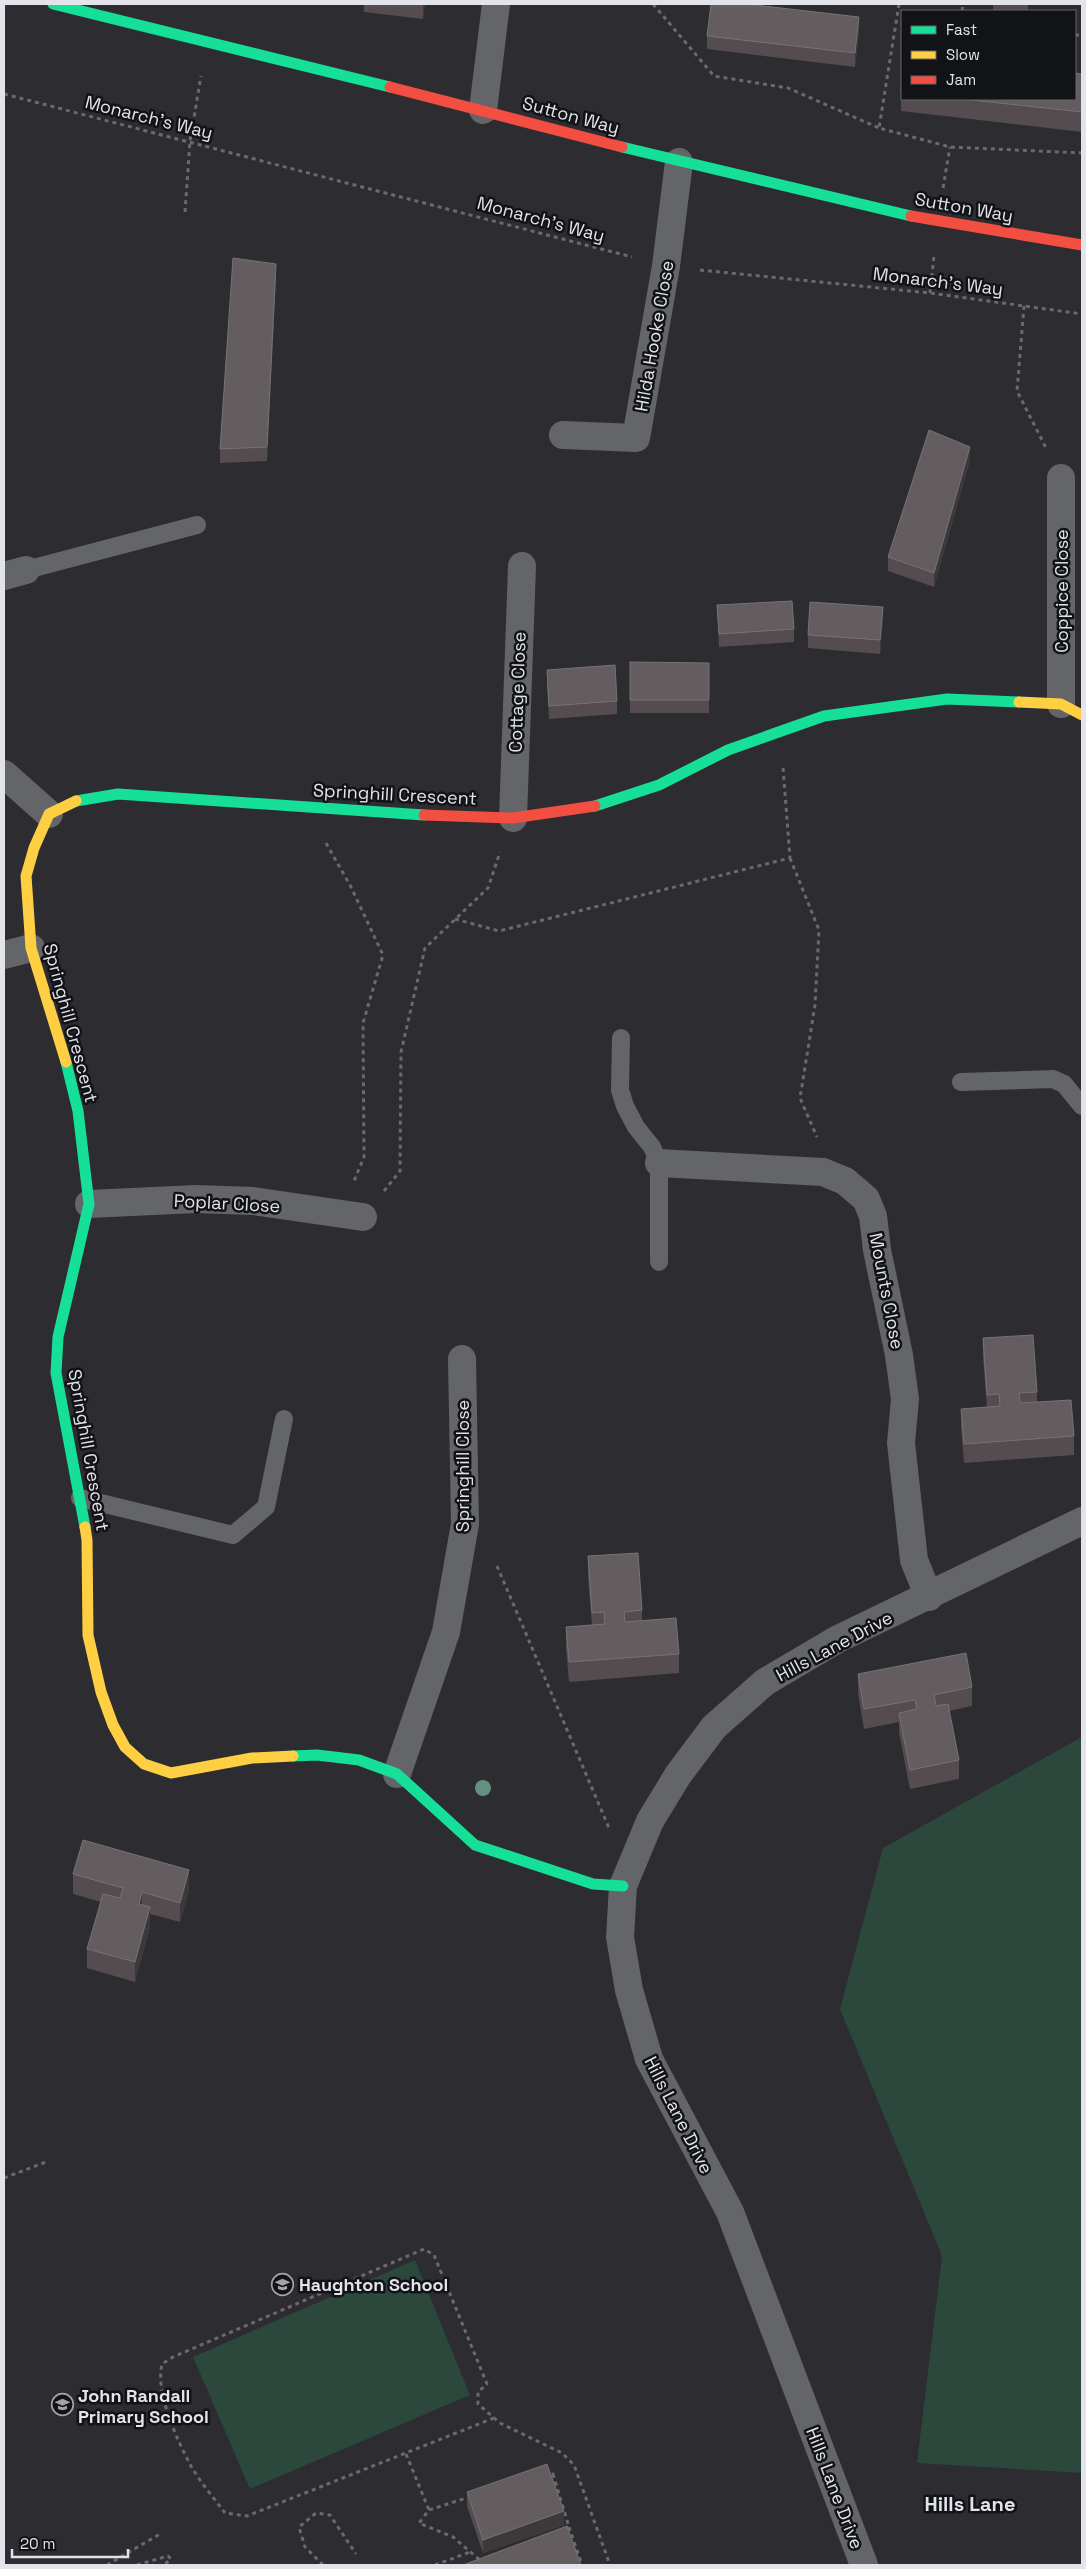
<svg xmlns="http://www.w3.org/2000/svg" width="1086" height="2569" font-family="'Space Grotesk',sans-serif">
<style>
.green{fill:#2c473b}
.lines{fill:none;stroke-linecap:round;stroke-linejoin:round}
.path{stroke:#6a6a6e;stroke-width:3;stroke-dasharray:4 4;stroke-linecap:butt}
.lane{stroke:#646569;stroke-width:18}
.street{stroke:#646569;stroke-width:28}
.fast{stroke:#16e098;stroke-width:11}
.slow{stroke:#ffcf43;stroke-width:11}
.jam{stroke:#f24e42;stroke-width:11}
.tree{fill:#64917f}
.wall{fill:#544c4e}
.shaded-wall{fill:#3d393b}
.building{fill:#635d5f;stroke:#777275}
.labels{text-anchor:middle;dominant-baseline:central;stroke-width:5;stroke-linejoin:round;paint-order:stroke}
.street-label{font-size:18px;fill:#e3e4eb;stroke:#121317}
.poi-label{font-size:18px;font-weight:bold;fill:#e3e4eb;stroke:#121317;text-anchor:start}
.quarter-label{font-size:20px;font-weight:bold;fill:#e3e4eb;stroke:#121317}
</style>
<rect width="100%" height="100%" fill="#2c2c31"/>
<path class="green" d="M 1082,1737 L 1082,2473 L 917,2463 L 942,2256 L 840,2009 L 883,1848 Z
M 415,2260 L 470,2395 L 250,2489 L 193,2357 Z"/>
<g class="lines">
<path class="path" d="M 653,4 L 714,76 L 788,88 L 879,128
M 899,4 L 879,128 L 950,147 L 1082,153
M 962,11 L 963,4
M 1075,35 L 1082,35
M 4,94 L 632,257
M 943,188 L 950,147
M 185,212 L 190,141 L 201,76
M 700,270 L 930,293 L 1082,314
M 930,293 L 934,256
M 1024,306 L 1017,391 L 1046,448
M 326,843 L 351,887 L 383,955 L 363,1023 L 364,1157 L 354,1181
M 790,858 L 819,930 L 815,1005 L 800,1098 L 817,1137
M 455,919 L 499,931 L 790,858 L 783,767
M 384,1191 L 400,1171 L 401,1052 L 425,948 L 488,888 L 500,852
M 497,1566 L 609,1828
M 4,2178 L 46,2162
M 494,2418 L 247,2516 L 225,2513 C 214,2498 200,2482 191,2466 C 177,2440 155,2392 162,2364 L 173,2357 L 424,2249 L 434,2255 L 487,2384 L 478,2392 L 478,2404 L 500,2423 L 562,2453 L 574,2465 L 610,2565
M 406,2454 L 429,2510
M 553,2474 L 569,2527 L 481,2561 L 453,2537 L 419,2523 L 429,2510 L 537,2475 Z
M 569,2527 L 582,2565
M 107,2565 L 160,2534
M 137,2565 L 168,2556 L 171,2559 L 164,2565
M 323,2565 L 305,2547 L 299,2527 L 316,2513 L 330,2515 L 356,2554
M 435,2565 L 470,2552"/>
<path class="lane" d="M 26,570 L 197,525
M 621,1038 L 620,1090 L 625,1106 L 636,1127 L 652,1147 L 659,1163 L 659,1262
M 961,1082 L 1053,1079 L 1064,1084 L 1082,1106
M 80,1498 L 233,1535 L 266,1507 L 284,1419"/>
<path class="street" d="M 483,110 L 496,4
M 563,435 L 636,438 L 666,266 L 679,162
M 1061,478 L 1061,704
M 4,576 L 26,570
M 4,774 L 49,814
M 513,818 L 522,566
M 4,955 L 31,948
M 659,1163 L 823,1172 L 845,1181 L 866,1199 L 873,1216 L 877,1250 L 899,1355 L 905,1399 L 901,1443 L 914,1560 L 929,1597
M 89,1204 L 196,1199 L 253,1201 L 363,1217
M 397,1774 L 446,1632 L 465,1524 L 462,1359
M 864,2565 L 730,2212 L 649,2059 L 629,1990 L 620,1937 L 623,1886 L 650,1821 L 678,1775 L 714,1727 L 765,1682 L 838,1639 L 1082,1521"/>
<path class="fast" d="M 53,4 L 390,87
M 622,147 L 911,216
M 76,801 L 118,794 L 424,815
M 595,806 L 659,785 L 728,750 L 824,716 L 947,699 L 1019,702
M 66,1062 L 78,1111 L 89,1204 L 58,1337 L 56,1373 L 85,1527
M 293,1756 L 317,1755 L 359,1760 L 397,1774 L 475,1845 L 593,1884 L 623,1886"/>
<path class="slow" d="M 1019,702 L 1061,704 L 1082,715
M 66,1062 L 31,948 L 26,876 L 34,848 L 49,814 L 76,801
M 85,1527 L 87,1540 L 88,1635 L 101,1692 L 113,1725 L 125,1747 L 144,1764 L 171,1773 L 252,1758 L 293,1756"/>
<path class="jam" d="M 390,87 L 622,147
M 911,216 L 1082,245
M 424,815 L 513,818 L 595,806"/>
</g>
<circle class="tree" cx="483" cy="1788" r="8"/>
<path class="wall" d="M 364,4 L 425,4 L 423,19 L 364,12 Z
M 993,4 L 1028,4 L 1028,11 L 993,11 Z
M 859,31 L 855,67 L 707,49 L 707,36 Z
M 1082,74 L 1082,132 L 901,111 L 901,92 L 902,77 L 902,99 L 1075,99 Z
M 276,277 L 267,461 L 220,463 L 220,449 Z
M 970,460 L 934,587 L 888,571 L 888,557 Z
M 717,605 L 794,629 L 794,642 L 719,647 Z
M 883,621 L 880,654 L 808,648 L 808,635 Z
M 630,662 L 709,663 L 709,713 L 630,713 Z
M 547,670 L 617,701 L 617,714 L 549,719 L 547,684 Z
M 983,1338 L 1037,1392 L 1037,1402 L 1074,1436 L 1074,1455 L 964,1463 L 961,1428 L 961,1409 L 987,1407 L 983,1358 Z
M 588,1556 L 642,1610 L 642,1621 L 679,1654 L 679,1673 L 569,1682 L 566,1647 L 566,1627 L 592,1625 L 588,1576 Z
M 858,1674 L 972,1687 L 972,1706 L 949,1711 L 959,1760 L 959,1779 L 910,1789 L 899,1732 L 899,1722 L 864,1729 L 858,1693 Z
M 73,1874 L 189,1889 L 180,1922 L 150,1914 L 150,1927 L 135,1982 L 87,1968 L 87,1949 L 101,1902 L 73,1894 Z
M 467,2492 L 564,2525 L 483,2553 L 467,2506 Z"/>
<path class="shaded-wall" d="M 423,4 L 425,4 L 423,19 Z
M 859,17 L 859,31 L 855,67 L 855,53 Z
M 276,264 L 276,277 L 267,461 L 267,447 Z
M 970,447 L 970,460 L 934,587 L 934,573 Z
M 883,607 L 883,621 L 880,654 L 880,640 Z
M 189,1870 L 189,1889 L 180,1922 L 180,1903 Z
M 142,1892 L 142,1912 L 139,1904 Z
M 150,1907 L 150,1927 L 135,1982 L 135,1962 Z
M 564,2511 L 564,2525 L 483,2553 L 483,2540 Z"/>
<path class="building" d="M 711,4 L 746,4 L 859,17 L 855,53 L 707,36 Z
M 1075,73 L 1082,74 L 1082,112 L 962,99 L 1075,99 Z
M 902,77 L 902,92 L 901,92 Z
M 233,258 L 276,264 L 267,447 L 220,449 Z
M 929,430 L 970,447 L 934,573 L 888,557 Z
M 792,601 L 794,629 L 719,634 L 717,605 Z
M 810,602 L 883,607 L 880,640 L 808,635 Z
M 630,662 L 709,663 L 709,700 L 630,700 Z
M 615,665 L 617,701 L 549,706 L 547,670 Z
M 1033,1335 L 1037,1392 L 1019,1393 L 1020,1403 L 1071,1400 L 1074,1436 L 964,1444 L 961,1409 L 1000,1406 L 999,1394 L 987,1395 L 983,1338 Z
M 638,1553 L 642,1610 L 624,1612 L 625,1622 L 676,1618 L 679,1654 L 569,1662 L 566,1627 L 605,1624 L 604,1612 L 592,1613 L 588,1556 Z
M 966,1653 L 972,1687 L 934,1695 L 936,1706 L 948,1704 L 959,1760 L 910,1770 L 899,1713 L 917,1709 L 915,1700 L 864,1709 L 858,1674 Z
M 83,1840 L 189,1870 L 180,1903 L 142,1892 L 139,1904 L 150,1907 L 135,1962 L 87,1949 L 103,1894 L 120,1898 L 123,1888 L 73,1874 Z
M 547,2464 L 564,2511 L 483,2540 L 467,2492 Z
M 567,2526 L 581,2565 L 463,2565 Z"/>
<defs>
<symbol id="school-ring" viewBox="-11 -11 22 22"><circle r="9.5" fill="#121317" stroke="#a3a4aa" stroke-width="1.5"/><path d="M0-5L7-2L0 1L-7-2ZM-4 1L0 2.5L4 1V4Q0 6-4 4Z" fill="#a3a4aa"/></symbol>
</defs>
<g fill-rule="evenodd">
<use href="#school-ring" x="270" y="2272" width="25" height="25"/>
<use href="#school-ring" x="50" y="2392" width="25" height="25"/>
</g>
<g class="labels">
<g class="street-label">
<text transform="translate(571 115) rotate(15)">Sutton Way</text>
<text transform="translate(149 117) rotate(14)">Monarch's Way</text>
<text transform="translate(964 207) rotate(10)">Sutton Way</text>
<text transform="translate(541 219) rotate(15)">Monarch's Way</text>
<text transform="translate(938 281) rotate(7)">Monarch's Way</text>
<text transform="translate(654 336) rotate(-80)">Hilda Hooke Close</text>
<text transform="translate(1061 591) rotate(-90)">Coppice Close</text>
<text transform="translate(517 692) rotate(-88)">Cottage Close</text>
<text transform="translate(395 794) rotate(3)">Springhill Crescent</text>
<text transform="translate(71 1023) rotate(75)">Springhill Crescent</text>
<text transform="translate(227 1203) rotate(3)">Poplar Close</text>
<text transform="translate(887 1291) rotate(79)">Mounts Close</text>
<text transform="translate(89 1450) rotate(80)">Springhill Crescent</text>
<text transform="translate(462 1466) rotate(-90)">Springhill Close</text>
<text transform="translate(834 1646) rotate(-28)">Hills Lane Drive</text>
<text transform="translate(679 2115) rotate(63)">Hills Lane Drive</text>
<text transform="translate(835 2488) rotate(69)">Hills Lane Drive</text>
</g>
<g class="poi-label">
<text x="299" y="2284">Haughton School</text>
<text x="78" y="2395">John Randall<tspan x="78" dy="21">Primary School</tspan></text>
</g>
<g class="quarter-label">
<text x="970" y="2504">Hills Lane</text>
</g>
</g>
<rect width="1086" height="2569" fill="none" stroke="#e3e4eb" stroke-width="10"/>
<rect x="901" y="10" width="175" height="90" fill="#121317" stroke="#66676c"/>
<rect x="911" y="26" width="25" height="8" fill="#16e098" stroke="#66676c"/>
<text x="946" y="35" font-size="15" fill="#e3e4eb">Fast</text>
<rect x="911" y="51" width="25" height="8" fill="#ffcf43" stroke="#66676c"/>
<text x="946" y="60" font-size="15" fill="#e3e4eb">Slow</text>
<rect x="911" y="76" width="25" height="8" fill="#f24e42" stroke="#66676c"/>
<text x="946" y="85" font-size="15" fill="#e3e4eb">Jam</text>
<path d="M12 2549v8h116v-8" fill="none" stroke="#e3e4eb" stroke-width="2.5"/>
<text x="20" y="2549" font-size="15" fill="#e3e4eb" stroke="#121317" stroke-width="4" paint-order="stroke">20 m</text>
</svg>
